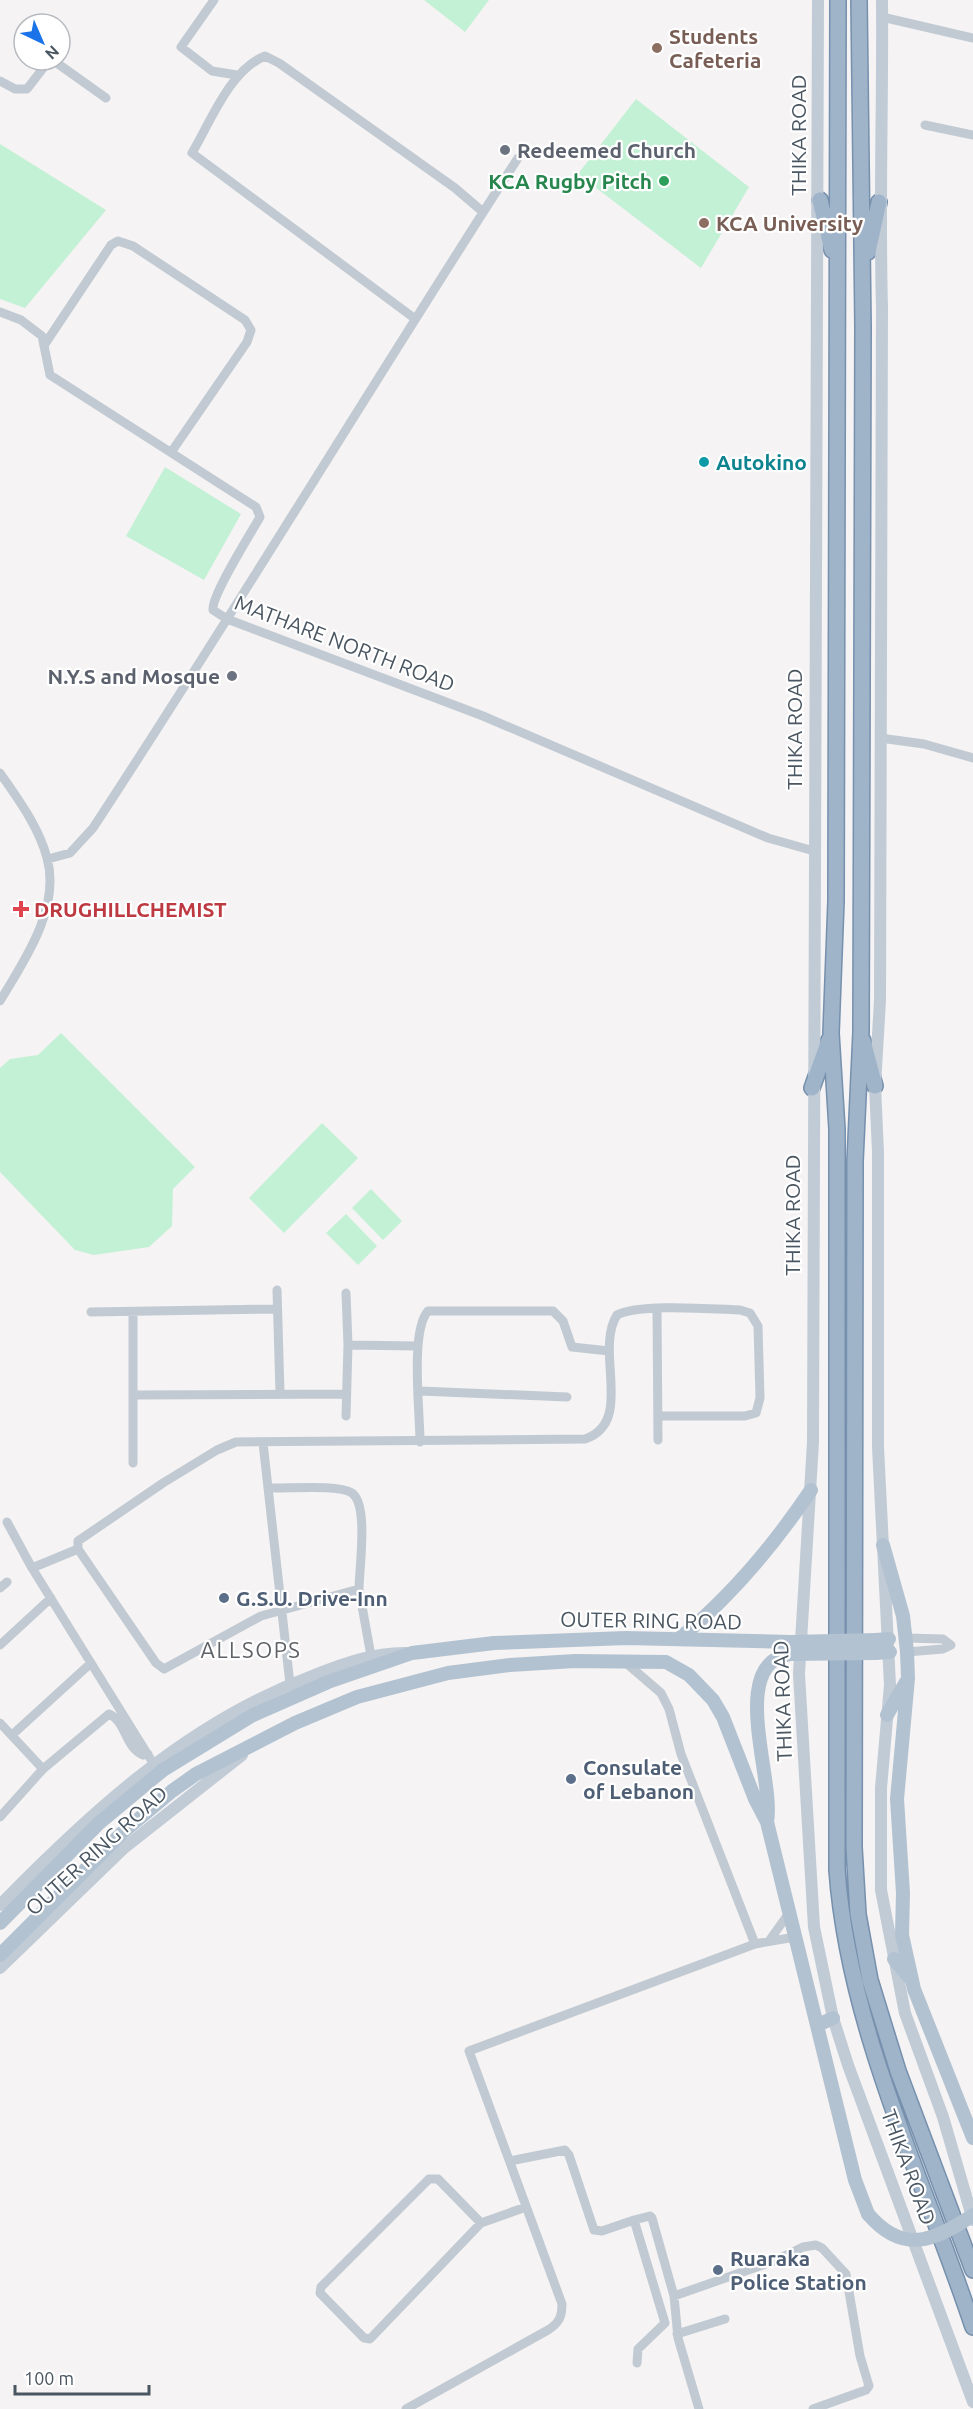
<svg xmlns="http://www.w3.org/2000/svg" width="973" height="2409" font-family="Ubuntu,sans-serif">
<style>
.grass{fill:#c3f1d5}
.lines{fill:none;stroke-linecap:round;stroke-linejoin:round}
.trunk-casing{stroke:#7690ad;stroke-width:18}
.minor{stroke:#c1cad2;stroke-width:9}
.secondary{stroke:#c1cbd6;stroke-width:12}
.primary{stroke:#b3c2d1;stroke-width:14}
.trunk{stroke:#9fb4c9;stroke-width:15}
.primary-bridge{stroke:#b3c2d1;stroke-width:14}
.education-dot{fill:#8d6e63;stroke:#fff;stroke-width:2}
.worship-dot{fill:#6b7280;stroke:#fff;stroke-width:2}
.leisure-dot{fill:#2e9e5b;stroke:#fff;stroke-width:2}
.culture-dot{fill:#0f9aa8;stroke:#fff;stroke-width:2}
.health-dot{fill:#e0444e;stroke:#fff;stroke-width:2}
.service-dot{fill:#5c6f8a;stroke:#fff;stroke-width:2}
.labels{text-anchor:middle;dominant-baseline:central;stroke-width:4.5;stroke-linejoin:round;paint-order:stroke}
.education-label{font-size:21px;font-weight:bold;fill:#785e54;stroke:#fff;text-anchor:start}
.street-label{font-size:21px;fill:#4a5661;stroke:#fff}
.worship-label{font-size:21px;font-weight:bold;fill:#5b616d;stroke:#fff;text-anchor:start}
.leisure-label{font-size:21px;font-weight:bold;fill:#27864d;stroke:#fff;text-anchor:end}
.culture-label{font-size:21px;font-weight:bold;fill:#0d838f;stroke:#fff;text-anchor:start}
.health-label{font-size:21px;font-weight:bold;fill:#be3a42;stroke:#fff;text-anchor:start}
.service-label{font-size:21px;font-weight:bold;fill:#4e5e75;stroke:#fff;text-anchor:start}
.neighbourhood-label{font-size:22px;letter-spacing:1.5px;fill:#5f6368;stroke:#fff}
</style>
<rect width="100%" height="100%" fill="#f5f3f3"/>
<path class="grass" d="M 424,0 L 489,0 L 465,32 Z
M 636,99 L 749,187 L 701,268 L 578,174 Z
M 0,144 L 106,210 L 25,308 L 0,299 Z
M 165,467 L 241,514 L 204,580 L 126,536 Z
M 61,1033 L 195,1167 L 173,1189 L 172,1226 L 149,1247 L 94,1255 L 75,1250 L 0,1172 L 0,1068 L 10,1059 L 38,1055 Z
M 322,1123 L 358,1158 L 284,1233 L 249,1198 Z
M 371,1189 L 402,1221 L 383,1240 L 352,1208 Z
M 346,1214 L 377,1246 L 358,1265 L 326,1233 Z"/>
<g class="lines">
<defs>
<path id="trunk" d="M 838,0 L 836,901 L 831,1033 L 837,1129 L 837,1870 C 849,2031 923,2176 973,2327
M 859,0 L 863,327 L 861,1032 L 855,1161 L 854,1847 L 858,1914 L 870,1980 L 898,2071 L 973,2270
M 820,200 L 832,250
M 868,252 L 879,202
M 863,1041 L 875,1086
M 812,1088 L 829,1040"/>
</defs>
<use href="#trunk" class="trunk-casing"/>
<path class="minor" d="M 214,0 L 181,47 L 212,71 L 237,75
M 882,17 L 973,38
M 0,81 L 15,89 L 27,89 L 44,67 L 54,61 L 106,98
M 925,125 L 973,135
M 0,312 L 21,320 L 42,336 L 50,375 L 256,507 L 260,517 C 251,533 211,596 213,610 L 227,619 L 483,716 L 768,838 L 814,851
M 414,318 L 192,153 C 211,121 230,70 265,56 L 279,63 L 455,188 L 483,212
M 45,344 L 111,245 L 118,241 L 133,246 L 245,320 L 251,330 L 247,342 L 172,451
M 880,738 L 924,744 L 973,758
M 0,773 C 18,799 39,827 47,858 C 61,908 24,961 0,1001
M 48,859 L 70,853 L 93,828 C 238,607 374,381 518,158
M 277,1290 L 280,1393
M 657,1309 L 658,1440
M 91,1312 L 276,1309
M 133,1312 L 133,1395 L 346,1394
M 348,1345 L 417,1346
M 420,1391 L 567,1397
M 346,1416 L 348,1345 L 346,1293
M 420,1442 C 420,1412 410,1331 428,1311 L 553,1311 L 563,1321 L 572,1347 L 609,1351
M 263,1443 L 290,1684
M 133,1463 L 133,1395
M 268,1488 C 286,1489 338,1484 352,1493 C 369,1505 359,1569 359,1589
M 7,1522 L 32,1568 L 153,1763
M 32,1568 L 78,1549
M 0,1588 L 7,1582
M 906,1638 L 943,1639 L 951,1645 L 943,1649 L 907,1652
M 0,1645 L 51,1598
M 371,1656 L 359,1589 L 261,1616 L 164,1669 L 156,1663 L 78,1549 L 78,1541 L 163,1483 L 217,1450 L 236,1442 L 585,1439 C 635,1422 594,1351 617,1315 C 638,1303 713,1309 740,1310 L 750,1313 L 758,1326 L 760,1398 L 756,1413 L 745,1416 L 658,1416
M 625,1662 L 661,1693 L 669,1709 L 681,1754 L 755,1944
M 0,1723 L 43,1769
M 12,1735 L 91,1663
M 0,1817 L 43,1769 L 109,1714 C 126,1721 125,1748 143,1755 L 148,1754
M 769,1941 L 789,1913
M 510,2161 L 565,2150 L 569,2155 L 594,2230 L 602,2231 L 634,2220 L 665,2323 L 638,2349 L 637,2363
M 634,2220 L 650,2216 L 652,2218 L 674,2296 L 678,2338 L 699,2409
M 481,2223 L 438,2179 L 429,2179 L 321,2287 L 320,2293 L 364,2338 L 370,2339 L 481,2223 L 526,2207
M 674,2296 L 774,2261 L 803,2247 L 816,2245 L 822,2248 L 846,2274 L 860,2356 L 869,2386 L 866,2390 L 813,2409
M 677,2334 L 725,2319
M 406,2409 L 548,2330 C 559,2323 562,2317 562,2304 L 469,2051 L 755,1944 L 795,1937"/>
<path class="secondary" d="M 818,0 L 813,1442 L 799,1674 L 814,1927 L 833,2018 L 848,2065 L 973,2402
M 882,0 C 883,102 879,204 882,307 L 880,1000 L 875,1086 L 878,1152 L 878,1447 L 890,1685 L 881,1788 L 881,1890 L 905,2013 L 943,2117 L 973,2220
M 0,1905 C 92,1811 187,1723 312,1676 C 343,1664 374,1652 408,1653
M 0,1968 L 124,1848 L 242,1755"/>
<path class="primary" d="M 883,1545 L 903,1616 L 907,1652 L 908,1678 L 897,1799 L 903,1893 L 902,1935 L 914,1989 L 973,2138
M 680,1638 C 731,1596 774,1545 811,1490
M 876,1640 L 889,1639
M 875,1653 L 890,1652
M 790,1654 C 727,1664 775,1779 767,1822 L 855,2180 L 868,2214
M 887,1715 L 906,1682
M 0,1923 L 99,1823 L 163,1770 L 253,1715 L 328,1682 L 412,1653 L 494,1643 L 626,1638 L 791,1642
M 0,1955 L 122,1833 L 172,1791 L 196,1774 L 295,1723 L 357,1697 L 448,1673 L 510,1665 L 575,1661 L 666,1662 L 689,1675 L 713,1700 L 723,1717 L 755,1799 L 767,1822
M 894,1959 L 910,1978
M 818,2025 L 833,2018"/>
<use href="#trunk" class="trunk"/>
<path class="primary-bridge" d="M 791,1642 L 876,1640
M 790,1654 L 875,1653
M 868,2214 C 903,2255 934,2241 973,2215"/>
</g>
<g class="education-dot">
<circle cx="657" cy="48" r="6"/>
<circle cx="704" cy="223" r="6"/>
</g>
<g class="worship-dot">
<circle cx="505" cy="150" r="6"/>
<circle cx="232" cy="676" r="6"/>
</g>
<circle class="leisure-dot" cx="664" cy="181" r="6"/>
<circle class="culture-dot" cx="704" cy="462" r="6"/>
<path class="health-dot" d="M18 900h6v6h6v6h-6v6h-6v-6h-6v-6h6z"/>
<g class="service-dot">
<circle cx="224" cy="1598" r="6"/>
<circle cx="571" cy="1779" r="6"/>
<circle cx="718" cy="2270" r="6"/>
</g>
<g class="labels">
<g class="education-label">
<text x="669" y="36">Students<tspan x="669" dy="24">Cafeteria</tspan></text>
<text x="716" y="223">KCA University</text>
</g>
<g class="street-label">
<text transform="translate(798 135) rotate(-90)">THIKA ROAD</text>
<text transform="translate(345 643) rotate(21)">MATHARE NORTH ROAD</text>
<text transform="translate(794 729) rotate(-90)">THIKA ROAD</text>
<text transform="translate(792 1215) rotate(-90)">THIKA ROAD</text>
<text transform="translate(651 1620) rotate(1)">OUTER RING ROAD</text>
<text transform="translate(782 1701) rotate(-92)">THIKA ROAD</text>
<text transform="translate(96 1850) rotate(-42)">OUTER RING ROAD</text>
<text transform="translate(909 2167) rotate(70)">THIKA ROAD</text>
</g>
<g class="worship-label">
<text x="517" y="150">Redeemed Church</text>
<text x="220" y="676" text-anchor="end">N.Y.S and Mosque</text>
</g>
<g class="leisure-label">
<text x="652" y="181">KCA Rugby Pitch</text>
</g>
<g class="culture-label">
<text x="716" y="462">Autokino</text>
</g>
<g class="health-label">
<text x="34" y="909">DRUGHILLCHEMIST</text>
</g>
<g class="service-label">
<text x="236" y="1598">G.S.U. Drive-Inn</text>
<text x="583" y="1767">Consulate<tspan x="583" dy="24">of Lebanon</tspan></text>
<text x="730" y="2258">Ruaraka<tspan x="730" dy="24">Police Station</tspan></text>
</g>
<g class="neighbourhood-label">
<text x="251" y="1649">ALLSOPS</text>
</g>
</g>
<g transform="translate(42 42) rotate(136)"><circle r="28" fill="#ffffff" stroke="#b7bbc0" stroke-width="1.5"/>
<path d="M0-4.5L10 22L0 15L-10 22Z" fill="#1a73e8"/>
<text y="-9" font-size="16" font-weight="bold" text-anchor="middle" fill="#4a5661">N</text>
</g>
<path d="M15 2385v9h134v-9" fill="none" stroke="#4a5661" stroke-width="3"/>
<text x="24" y="2385" font-size="18" fill="#4a5661" stroke="#ffffff" stroke-width="4.5" paint-order="stroke">100 m</text>
</svg>
